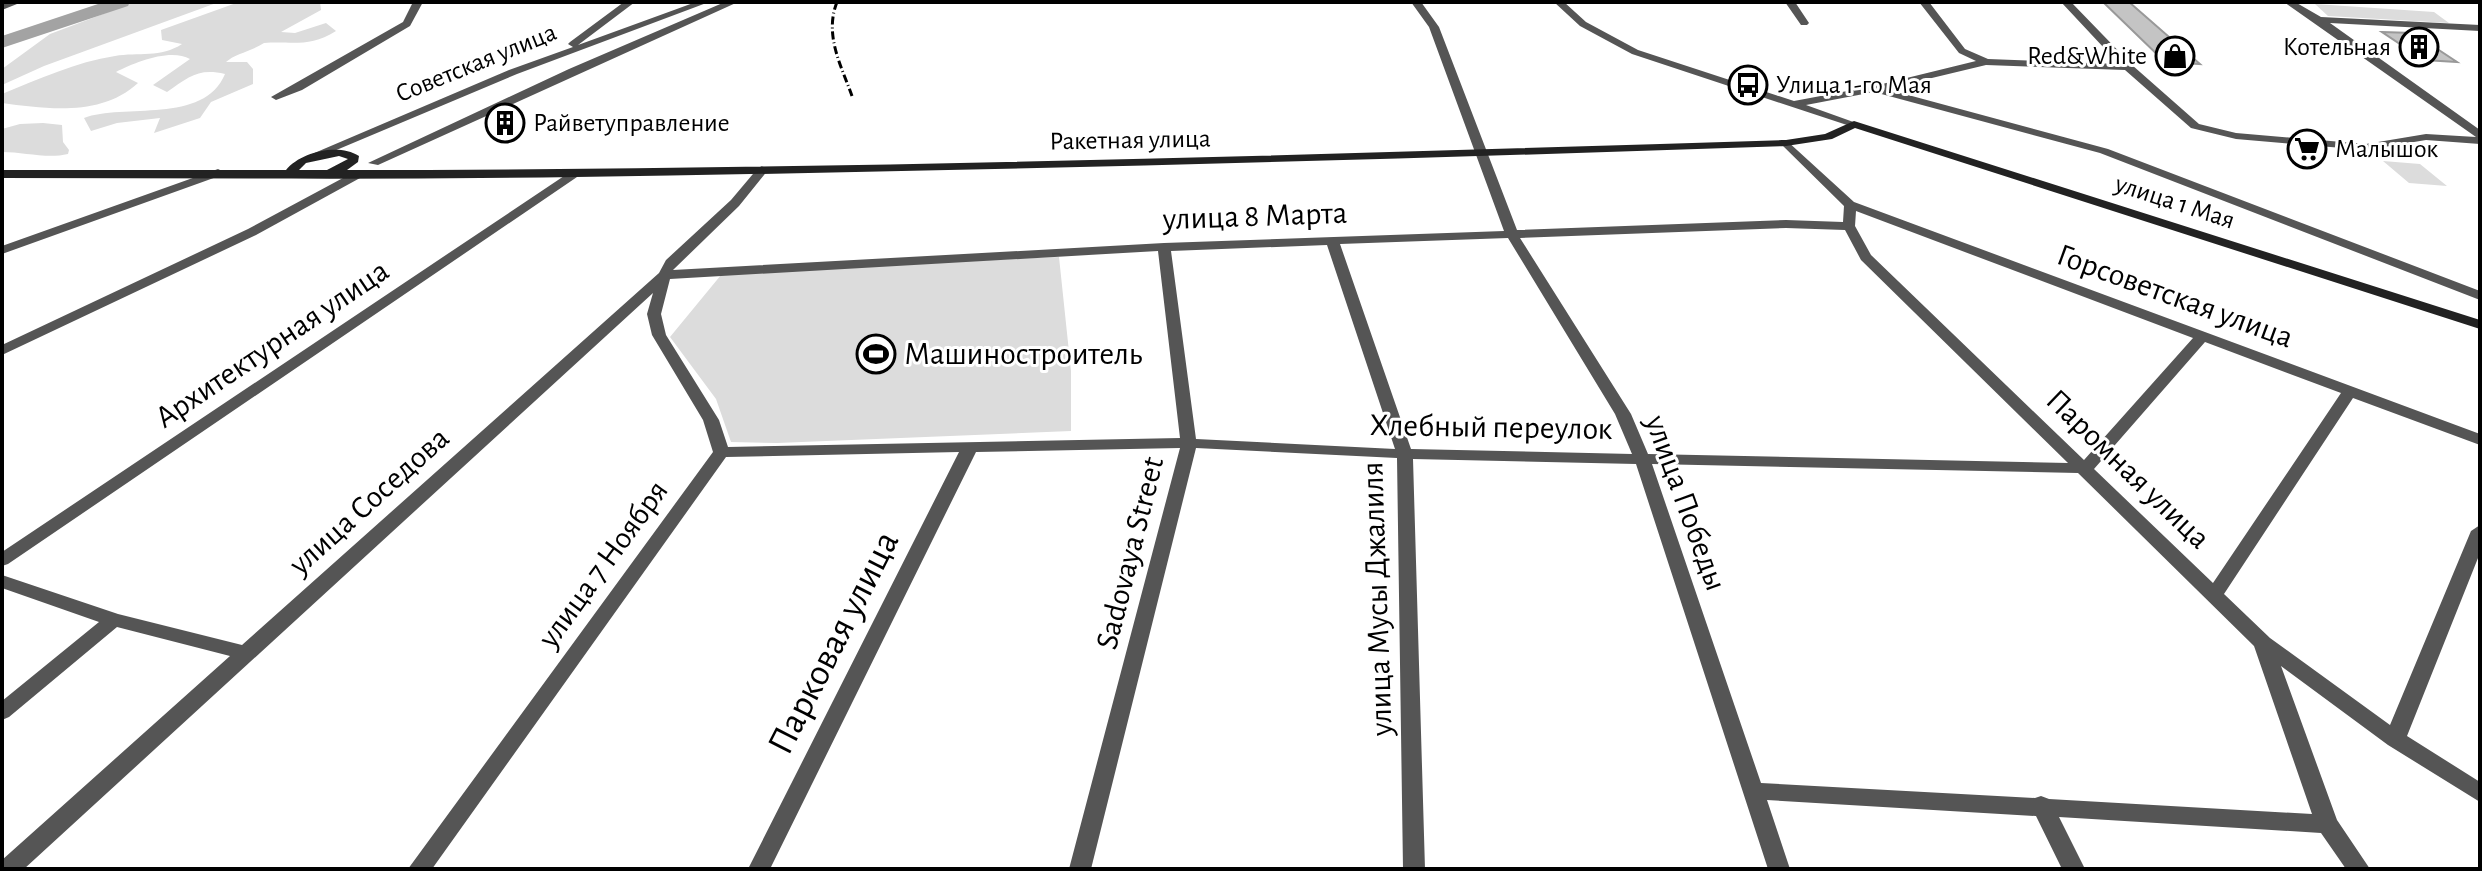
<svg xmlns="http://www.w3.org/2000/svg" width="2482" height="871" font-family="'Alegreya Sans',sans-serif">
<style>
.green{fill:#dcdcdc}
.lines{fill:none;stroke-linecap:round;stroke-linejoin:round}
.river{fill:#a3a3a3;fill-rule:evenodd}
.building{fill:#c4c4c4;stroke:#999;stroke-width:2}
.minor{fill:#555;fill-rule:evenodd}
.secondary{fill:#222;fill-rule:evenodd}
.rail{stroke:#000;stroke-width:3;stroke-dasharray:8 3 1 3;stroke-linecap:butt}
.labels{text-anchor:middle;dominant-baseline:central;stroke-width:6;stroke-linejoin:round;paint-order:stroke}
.far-poi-label{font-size:26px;fill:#000;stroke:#fff;text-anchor:start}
.far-street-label{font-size:26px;fill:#000;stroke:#fff}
.street-label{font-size:32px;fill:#000;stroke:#fff}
.poi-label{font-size:32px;fill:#000;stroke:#fff;text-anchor:start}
.near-street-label{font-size:38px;fill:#000;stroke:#fff}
</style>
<rect width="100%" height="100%" fill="#fff"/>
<path class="green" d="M 135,2 L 219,2 L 44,66 L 2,85 L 2,69 L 50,34 Z
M 239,2 L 320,2 L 321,10 L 281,32 L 295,33 L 326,23 L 336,31 C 309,48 293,41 264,43 C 252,51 234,54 226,62 L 247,62 L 253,69 L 253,84 L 211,102 L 200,118 L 154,133 L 160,118 L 117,123 L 91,131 L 84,118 C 123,103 204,125 225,74 C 198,68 189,77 167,92 L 153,85 L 190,59 C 171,48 135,62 116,72 L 138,83 C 101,117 47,109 2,103 L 2,94 C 39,79 76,62 115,56 C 138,52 161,58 182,44 L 162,40 L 161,30 Z
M 2315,4 L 2434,12 L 2449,23 L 2328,16 Z
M 43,123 L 62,125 L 63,142 L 69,150 L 68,154 C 47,159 24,152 2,152 L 2,129 L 20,124 Z
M 2383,161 L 2420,164 L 2447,186 L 2409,183 Z
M 1059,257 L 1071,371 L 1071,431 L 777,443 L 731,442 L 716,399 L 670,337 L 721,275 L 783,269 Z"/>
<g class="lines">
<path class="river" d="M 104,2 L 130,2 L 128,6 L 2,48 L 2,36 Z"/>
</g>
<path class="building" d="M 2103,2 L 2129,2 L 2200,64 L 2165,62 Z
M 2382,32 L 2413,33 L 2457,62 L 2424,60 Z"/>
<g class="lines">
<path class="minor" d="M 8,2 L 22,2 L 2,10 L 2,4 Z
M 413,2 L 423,2 L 410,26 L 302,90 L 276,100 L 271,97 L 403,22 Z
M 624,2 L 635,2 L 578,45 L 696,2 L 709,2 L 517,74 L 315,159 L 305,157 L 509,70 L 573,47 L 568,44 L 570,42 Z
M 725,2 L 738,2 L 378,165 L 368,163 L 569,69 Z
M 1411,2 L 1421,2 L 1439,27 L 1517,230 L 1786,220 L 1843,222 L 1844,206 L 1782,145 L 1782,141 L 1786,140 L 1854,202 L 2480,434 L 2480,445 L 2353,398 L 2224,594 L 2270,638 L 2390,725 L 2471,531 L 2480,525 L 2480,553 L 2407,736 L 2480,782 L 2480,802 L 2388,745 L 2281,666 L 2337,820 L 2370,869 L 2346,869 L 2321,833 L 2059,817 L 2085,869 L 2062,869 L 2036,816 L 1767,800 L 1790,869 L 1768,869 L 1636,464 L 1413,459 L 1425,869 L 1403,869 L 1397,458 L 1196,448 L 1091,869 L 1069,869 L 1180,448 L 976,452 L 770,869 L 748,869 L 959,452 L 726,457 L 432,869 L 408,869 L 713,452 L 703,420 L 652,335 L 647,314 L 653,293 L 24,869 L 2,869 L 2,860 L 230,656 L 117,627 L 9,717 L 2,720 L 2,701 L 99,622 L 2,588 L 2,575 L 118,614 L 242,645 L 659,273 L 666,260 L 731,200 L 758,168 L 762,166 L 768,170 L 739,206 L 673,270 L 1164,243 L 1504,231 L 1429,27 ZM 1856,211 L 2193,338 L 2084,460 L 1871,255 L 1855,226 ZM 1786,228 L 1845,230 L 1861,260 L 2068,463 L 1648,454 L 1631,414 L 1520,238 ZM 1508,238 L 1615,414 L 1632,454 L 1411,449 L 1340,244 ZM 1327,245 L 1395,449 L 1196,439 L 1171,251 ZM 1158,251 L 1180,438 L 728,447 L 719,420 L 666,335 L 661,314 L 670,279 ZM 2205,342 L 2341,393 L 2213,583 L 2094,469 ZM 1652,464 L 2078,473 L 2254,646 L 2312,814 L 2049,799 L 2041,796 L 2035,798 L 1761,783 Z
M 1554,2 L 1564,2 L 1586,22 L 1638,50 L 1794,101 L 1874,86 L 1976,61 L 1959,53 L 1919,2 L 1929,2 L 1965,49 L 1988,59 L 2119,64 L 2061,2 L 2071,2 L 2132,65 L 2199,124 L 2236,133 L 2366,144 L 2426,134 L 2476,137 L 2284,2 L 2295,2 L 2321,17 L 2480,25 L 2480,31 L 2330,23 L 2480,130 L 2480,144 L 2426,140 L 2366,150 L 2236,139 L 2191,128 L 2125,70 L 1986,65 L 1886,89 L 2108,149 L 2480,291 L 2480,300 L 2100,153 L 1874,92 L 1806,105 L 1859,124 L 1850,126 L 1632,54 L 1580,26 Z
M 1785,2 L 1795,2 L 1809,23 L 1807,25 L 1801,25 Z
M 218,169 L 222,171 L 222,175 L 2,254 L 2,246 Z
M 573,170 L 579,174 L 577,177 L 8,564 L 2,566 L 2,552 Z
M 356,171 L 362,175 L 360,178 L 256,235 L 2,355 L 2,345 L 248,229 Z"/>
<path class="secondary" d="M 1854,121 L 2480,320 L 2480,329 L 1855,128 L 1832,139 L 1786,146 C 1383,160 979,171 576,177 C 384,180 194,178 2,178 L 2,170 L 286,170 C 301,152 338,143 359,156 L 358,162 L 347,170 C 827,170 1307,155 1786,140 L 1825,134 ZM 339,156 L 348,159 L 327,170 L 299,170 L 306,163 Z"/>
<path class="rail" d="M 837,2 C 824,35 841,65 852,96"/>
</g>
<defs>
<symbol id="building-ring" viewBox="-11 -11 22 22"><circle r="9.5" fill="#fff" stroke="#000" stroke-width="1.5"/><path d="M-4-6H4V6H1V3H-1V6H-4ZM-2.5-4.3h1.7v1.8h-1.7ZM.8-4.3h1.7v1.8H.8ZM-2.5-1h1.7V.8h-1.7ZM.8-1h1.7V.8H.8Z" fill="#000"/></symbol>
<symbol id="shop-ring" viewBox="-11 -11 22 22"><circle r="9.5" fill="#fff" stroke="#000" stroke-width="1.5"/><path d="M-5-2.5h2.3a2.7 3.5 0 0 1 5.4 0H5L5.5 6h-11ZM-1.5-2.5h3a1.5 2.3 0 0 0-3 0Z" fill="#000"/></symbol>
<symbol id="bus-ring" viewBox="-11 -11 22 22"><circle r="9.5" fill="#fff" stroke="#000" stroke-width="1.5"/><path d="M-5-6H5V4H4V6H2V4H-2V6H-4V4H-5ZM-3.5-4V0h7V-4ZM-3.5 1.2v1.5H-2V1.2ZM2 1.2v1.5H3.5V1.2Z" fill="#000"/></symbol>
<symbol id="supermarket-ring" viewBox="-11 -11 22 22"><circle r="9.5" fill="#fff" stroke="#000" stroke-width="1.5"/><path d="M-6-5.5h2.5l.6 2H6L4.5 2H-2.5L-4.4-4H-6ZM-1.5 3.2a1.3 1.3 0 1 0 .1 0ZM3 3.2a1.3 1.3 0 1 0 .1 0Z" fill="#000"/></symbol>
<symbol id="stadium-ring" viewBox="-11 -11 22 22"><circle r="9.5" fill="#fff" stroke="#000" stroke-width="1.5"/><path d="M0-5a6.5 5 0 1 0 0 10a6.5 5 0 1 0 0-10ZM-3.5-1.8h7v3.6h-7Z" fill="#000"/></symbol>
</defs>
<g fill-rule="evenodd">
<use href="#building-ring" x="2397" y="25" width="44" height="44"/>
<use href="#shop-ring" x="2153" y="34" width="44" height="44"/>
<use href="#bus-ring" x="1726" y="63" width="44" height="44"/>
<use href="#building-ring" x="483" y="101" width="44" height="44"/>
<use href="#supermarket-ring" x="2285" y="127" width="44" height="44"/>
<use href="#stadium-ring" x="854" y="332" width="44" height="44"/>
</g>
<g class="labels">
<g class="far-poi-label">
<text x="2391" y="47" text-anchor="end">Котельная</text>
<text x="2147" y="56" text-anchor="end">Red&amp;White</text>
<text x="1776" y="85">Улица 1-го Мая</text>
<text x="533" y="123">Райветуправление</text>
<text x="2335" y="149">Малышок</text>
</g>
<g class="far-street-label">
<text transform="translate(476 63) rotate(-22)">Советская улица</text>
<text transform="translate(1130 140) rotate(-1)">Ракетная улица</text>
<text transform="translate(2175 202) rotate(18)">улица 1 Мая</text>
</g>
<g class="street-label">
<text transform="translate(1255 216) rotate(-2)">улица 8 Марта</text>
<text transform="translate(2175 296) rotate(20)">Горсоветская улица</text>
<text transform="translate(272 344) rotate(-34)">Архитектурная улица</text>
<text transform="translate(1491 427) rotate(1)">Хлебный переулок</text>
<text transform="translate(2128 469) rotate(44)">Паромная улица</text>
<text transform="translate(369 501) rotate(-42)">улица Соседова</text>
<text transform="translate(1686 503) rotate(70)">улица Победы</text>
<text transform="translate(1130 553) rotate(-76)">Sadovaya Street</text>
<text transform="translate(603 564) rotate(-54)">улица 7 Ноября</text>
<text transform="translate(1377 599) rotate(-92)">улица Мусы Джалиля</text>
</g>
<g class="poi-label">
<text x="904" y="354">Машиностроитель</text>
</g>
<g class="near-street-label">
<text transform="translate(834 643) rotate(-63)">Парковая улица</text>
</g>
</g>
<rect width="2482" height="871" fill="none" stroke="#000000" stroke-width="8"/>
</svg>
